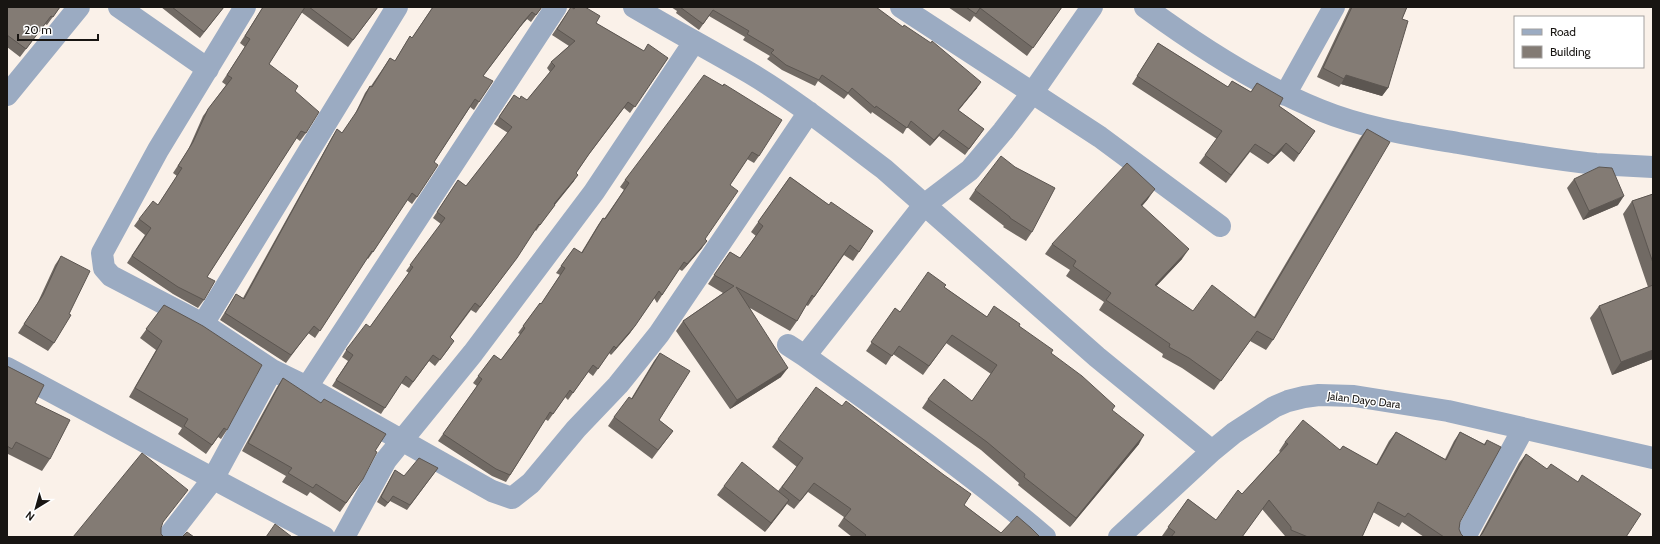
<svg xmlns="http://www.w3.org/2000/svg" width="1660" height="544" font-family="Cabin,sans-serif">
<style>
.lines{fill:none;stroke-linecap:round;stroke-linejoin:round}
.minor{stroke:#9babc2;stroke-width:22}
.wall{fill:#716a64}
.shaded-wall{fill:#5c5651}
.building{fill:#837b74;stroke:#5c5651}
.labels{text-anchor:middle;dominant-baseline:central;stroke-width:3;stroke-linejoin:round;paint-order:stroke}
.street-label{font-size:11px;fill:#181512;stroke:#fff}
</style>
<rect width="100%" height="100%" fill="#faf1e9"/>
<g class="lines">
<path class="minor" d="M 119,7 L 208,69
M 245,7 L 158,150 L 102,253 L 104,268 L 111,276 L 203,324 L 272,370 L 307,387 L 492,491 L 512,498 L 531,483 L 576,429 L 618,385 L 659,334 L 809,112
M 634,7 C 673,30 712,51 750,73 C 797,101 840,136 884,169 L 1097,357 L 1212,451
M 901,7 L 1100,137 L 1220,226
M 1145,7 C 1197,45 1260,86 1320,110 C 1364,128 1411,135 1458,143 C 1503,151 1549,159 1596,164 C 1615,165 1634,166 1653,167
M 7,95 L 79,7
M 1285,95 L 1334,7
M 203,324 L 397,7
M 788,345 L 805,356 C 886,414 969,472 1045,537
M 805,356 L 924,205 L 970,170 L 1003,131 L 1033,92 L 1092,7
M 7,368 C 113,424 217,482 324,537
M 307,387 L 556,7
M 168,537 L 213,479 L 272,370
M 344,537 L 386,460 L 473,353 L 594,192 L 694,42
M 1119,537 L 1212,451 L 1234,433 L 1274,407 L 1288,401 L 1304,397 L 1319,395 L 1354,396 L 1448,411 L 1653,458
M 1465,537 L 1523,429"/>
</g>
<path class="wall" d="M 7,7 L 60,7 L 47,25 L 45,24 L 20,57 L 7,47 Z
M 161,7 L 224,7 L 200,38 Z
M 263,7 L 378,7 L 348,47 L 301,12 L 269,64 L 295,91 L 306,133 L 300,141 L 296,138 L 207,277 L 204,300 L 198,308 L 173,294 L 127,263 L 145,235 L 134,226 L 139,219 L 158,205 L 177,176 L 173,173 L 188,150 L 203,116 L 226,85 L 222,82 L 245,47 L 240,43 Z
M 431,7 L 542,7 L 531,22 L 527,19 L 520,27 L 483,76 L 479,102 L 474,110 L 470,107 L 434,162 L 417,197 L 412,204 L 407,200 L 373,252 L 368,259 L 367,258 L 315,338 L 308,333 L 286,363 L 220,320 L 236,294 L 243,298 L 332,137 L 337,129 L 342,133 L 353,118 L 365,93 L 370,86 L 371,86 L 390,58 L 395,61 L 410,36 L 412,38 L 432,8 Z
M 575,7 L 596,23 L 644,51 L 668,58 L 630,113 L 624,108 L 587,157 L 576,173 L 574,181 L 554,205 L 536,231 L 535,230 L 512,264 L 476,313 L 471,310 L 450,338 L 450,347 L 435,366 L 429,361 L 409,388 L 401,383 L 381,414 L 332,386 L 348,361 L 342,357 L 348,347 L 370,327 L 409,273 L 406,271 L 441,224 L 433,218 L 458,180 L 466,186 L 508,133 L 494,124 L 514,95 L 520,99 L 527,100 L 550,72 L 547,68 L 551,62 L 569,46 L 552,35 L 567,13 L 573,9 Z
M 671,7 L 876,7 L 977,88 L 958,110 L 984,129 L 965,155 L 939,136 L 930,146 L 907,127 L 903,134 L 872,112 L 871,114 L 848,94 L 844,99 L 818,81 L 815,86 L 782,70 L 767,59 L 770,56 L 743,40 L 745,37 L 709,16 L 699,30 L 676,13 L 677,11 Z
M 948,7 L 1062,7 L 1027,56 L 974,16 L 970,22 Z
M 1350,7 L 1407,7 L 1402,19 L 1388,88 L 1382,96 L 1341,84 L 1339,87 L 1317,77 Z
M 1158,43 L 1228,87 L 1232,81 L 1251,92 L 1257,83 L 1279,106 L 1315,131 L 1294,162 L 1281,151 L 1268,164 L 1250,152 L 1226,183 L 1199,163 L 1217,139 L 1132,84 Z
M 724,84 L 759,156 L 754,163 L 747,159 L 730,185 L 705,239 L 702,248 L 682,271 L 679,269 L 657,303 L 654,298 L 630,333 L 611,355 L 609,353 L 593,376 L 588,372 L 568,400 L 565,397 L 548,421 L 545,419 L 506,482 L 492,476 L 438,441 L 477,386 L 473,383 L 494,355 L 501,360 L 520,334 L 518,333 L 540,303 L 541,304 L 560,275 L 556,273 L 574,248 L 581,253 L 598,225 L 603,218 L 604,219 L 624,190 L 620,187 L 625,180 L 722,86 Z
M 1367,129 L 1273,340 L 1266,350 L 1250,341 L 1214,390 L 1182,368 L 1162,357 L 1163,354 L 1099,310 L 1104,302 L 1066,276 L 1070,270 L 1045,254 L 1052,244 L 1148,199 L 1142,206 L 1182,259 L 1156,286 L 1193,311 L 1254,317 L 1360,138 Z
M 790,177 L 829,205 L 873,231 L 853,261 L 844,255 L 808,306 L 806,305 L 797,321 L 790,331 L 750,308 L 781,377 L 730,409 L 676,331 L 683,321 L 723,293 L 708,284 L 730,252 L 740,258 L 756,236 L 751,232 Z
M 1574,179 L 1618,205 L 1583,220 L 1567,188 Z
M 975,190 L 1032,232 L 1026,241 L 1003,227 L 1004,226 L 969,199 Z
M 1653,194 L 1653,359 L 1612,375 L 1590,318 L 1599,306 L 1648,287 L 1623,214 L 1632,201 Z
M 61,256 L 54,343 L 48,351 L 18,333 L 37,304 L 55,265 Z
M 944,287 L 987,317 L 1019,326 L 1051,353 L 1112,410 L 1139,444 L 1070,527 L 1018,485 L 1019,483 L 981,450 L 922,408 L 928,399 L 972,401 L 991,374 L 946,343 L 923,375 L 893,354 L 886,365 L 866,351 L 895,308 L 900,312 Z
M 164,305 L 227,430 L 221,439 L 218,437 L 206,454 L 178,434 L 182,428 L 129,397 L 156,350 L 140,338 Z
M 660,353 L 659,420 L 673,431 L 652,459 L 608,426 L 614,417 L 631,399 L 654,361 Z
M 7,366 L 35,403 L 50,459 L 42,471 L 8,454 L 7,456 Z
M 283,378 L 375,451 L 363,479 L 340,512 L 310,492 L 307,496 L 282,482 L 286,476 L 242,451 L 277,387 Z
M 1396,432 L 1445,459 L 1454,441 L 1460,432 L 1484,444 L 1487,440 L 1460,522 L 1459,529 L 1461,534 L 1464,537 L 1424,537 L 1402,522 L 1399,527 L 1373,512 L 1362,537 L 1285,537 L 1285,536 L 1262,509 L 1242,537 L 1163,537 L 1162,536 L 1188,499 L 1216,520 L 1242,494 L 1280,452 L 1279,451 L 1285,442 L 1340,450 L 1343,446 L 1376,465 L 1389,441 Z
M 778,439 L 964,505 L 1001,533 L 1040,537 L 852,537 L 838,526 L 844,517 L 808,492 L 794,509 L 787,504 L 765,532 L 717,495 L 724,486 L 778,491 L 797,467 L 772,447 Z
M 1526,454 L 1626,537 L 1479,537 L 1519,463 Z
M 438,468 L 407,510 L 390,501 L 385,507 L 377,502 L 392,475 L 395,470 L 404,476 Z"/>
<path class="shaded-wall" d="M 532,12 L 527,19 L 520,27 L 478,83 L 525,20 Z
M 1346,75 L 1388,88 L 1382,96 L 1341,84 Z
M 981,82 L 977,88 L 954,116 L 958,110 Z
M 943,130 L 939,136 L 930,146 L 934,140 Z
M 1286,143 L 1281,151 L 1268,164 L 1274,156 Z
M 578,175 L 574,181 L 550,211 L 554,204 Z
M 1155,189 L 1148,199 L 1134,215 L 1141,205 Z
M 1624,196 L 1618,205 L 1583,220 L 1589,211 Z
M 707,241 L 702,248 L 682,271 L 687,264 Z
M 1189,249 L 1182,259 L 1148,295 L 1155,285 Z
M 635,326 L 630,333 L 611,355 L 616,348 Z
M 1653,350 L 1653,359 L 1612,375 L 1621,362 Z
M 788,368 L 781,377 L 730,409 L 737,400 Z
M 1144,435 L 1139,444 L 1070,527 L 1076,518 Z
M 789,500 L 783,509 L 765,532 L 771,523 Z"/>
<path class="building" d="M 7,7 L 60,7 L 53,17 L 51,16 L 26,49 L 7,35 Z
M 172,7 L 224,7 L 204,32 Z
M 263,7 L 305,7 L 269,64 L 298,86 L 295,91 L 319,112 L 306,133 L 301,131 L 207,277 L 215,281 L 204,300 L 178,287 L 132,256 L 151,228 L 139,219 L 153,201 L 158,205 L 182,168 L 178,166 L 193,142 L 208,109 L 232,78 L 227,75 L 250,39 L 245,36 Z
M 309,7 L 378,7 L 353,40 Z
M 433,7 L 542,7 L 536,15 L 532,12 L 525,20 L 483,76 L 493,81 L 479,102 L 475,99 L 434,162 L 438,165 L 417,197 L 412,193 L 373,252 L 372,251 L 320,331 L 314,326 L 291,355 L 225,313 L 236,294 L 244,299 L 337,129 L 342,133 L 357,111 L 370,86 L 372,87 L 390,58 L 395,61 L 410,36 L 412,38 Z
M 571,7 L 574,9 L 575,7 L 585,7 L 600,16 L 596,23 L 644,51 L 648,44 L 668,58 L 635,107 L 628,102 L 589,154 L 576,173 L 578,175 L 554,204 L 555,205 L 540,225 L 539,224 L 517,258 L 480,307 L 475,303 L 450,337 L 454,341 L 440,360 L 433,355 L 413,382 L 406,376 L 385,408 L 336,380 L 353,355 L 346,350 L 366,324 L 370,327 L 413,267 L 410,265 L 445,218 L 437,212 L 458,180 L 466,186 L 512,127 L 499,117 L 514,95 L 520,99 L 521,96 L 527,100 L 555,66 L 551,62 L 575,41 L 557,29 Z
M 680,7 L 876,7 L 903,27 L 904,25 L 931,43 L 932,41 L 981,82 L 958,110 L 984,129 L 969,149 L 943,130 L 934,140 L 911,121 L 907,128 L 876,106 L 875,108 L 852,88 L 848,93 L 822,75 L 819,80 L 786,65 L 771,53 L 774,50 L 747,34 L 749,31 L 713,10 L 703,24 Z
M 966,7 L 1062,7 L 1033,48 L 980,8 L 976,14 Z
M 1352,7 L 1407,7 L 1402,19 L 1408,21 L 1388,88 L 1346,75 L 1344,79 L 1323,68 Z
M 1158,43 L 1228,87 L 1232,81 L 1251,92 L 1257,83 L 1283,98 L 1279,106 L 1315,131 L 1299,154 L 1286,143 L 1274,156 L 1255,144 L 1231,175 L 1205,155 L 1222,131 L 1137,76 Z
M 704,75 L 723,86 L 724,84 L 782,120 L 759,156 L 752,152 L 730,185 L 738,191 L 705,239 L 707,241 L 687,264 L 684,262 L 662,295 L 659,291 L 635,326 L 616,348 L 614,346 L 598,369 L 593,365 L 573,393 L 570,390 L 553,414 L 550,412 L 510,475 L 496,469 L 443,434 L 482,379 L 478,376 L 494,355 L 501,360 L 525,328 L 523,326 L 540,303 L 541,304 L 565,268 L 561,266 L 574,248 L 582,253 L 603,218 L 605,219 L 629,183 L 625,180 Z
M 1367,129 L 1390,142 L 1273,340 L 1257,331 L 1221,381 L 1189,358 L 1169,347 L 1170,344 L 1106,300 L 1111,293 L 1073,266 L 1076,261 L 1052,244 L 1127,163 L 1155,189 L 1141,205 L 1189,249 L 1155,285 L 1193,311 L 1212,285 L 1255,318 Z
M 1001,156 L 1015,167 L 1055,188 L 1032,232 L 1010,218 L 1010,217 L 975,190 Z
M 1599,167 L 1612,168 L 1624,196 L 1589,211 L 1574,179 Z
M 790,177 L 829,205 L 831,202 L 873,231 L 859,252 L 850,245 L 814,297 L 812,295 L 797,321 L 736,287 L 788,368 L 737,400 L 683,321 L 734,286 L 714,275 L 730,252 L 740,258 L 763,226 L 758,222 Z
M 1653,194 L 1653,263 L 1632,201 Z
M 61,256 L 90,271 L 69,314 L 71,315 L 54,343 L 24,324 L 43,295 Z
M 928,272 L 946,285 L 944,287 L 987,317 L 994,306 L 1020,324 L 1019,326 L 1053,350 L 1051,353 L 1082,376 L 1115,406 L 1112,410 L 1144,435 L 1076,518 L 1024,477 L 1025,474 L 987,442 L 928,399 L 944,379 L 972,401 L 997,365 L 952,335 L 929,366 L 899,346 L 892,356 L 871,342 L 895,308 L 900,312 Z
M 1653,285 L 1653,350 L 1621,362 L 1599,306 Z
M 164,305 L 203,326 L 262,365 L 227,430 L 224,428 L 212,445 L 184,426 L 188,419 L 135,388 L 162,341 L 146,329 Z
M 660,353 L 690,371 L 659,420 L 673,431 L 658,450 L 614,417 L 629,397 L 632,399 Z
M 7,366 L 44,385 L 35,403 L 70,420 L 50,459 L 16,442 L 12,449 L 7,446 Z
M 283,378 L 321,403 L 324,399 L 386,434 L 375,451 L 377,452 L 363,479 L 346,503 L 316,484 L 313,488 L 288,473 L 292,468 L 248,443 Z
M 816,387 L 842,406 L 846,401 L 944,475 L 971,494 L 964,505 L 1001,533 L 1017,516 L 1031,528 L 1040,537 L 864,537 L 866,535 L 844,518 L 851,509 L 814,483 L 800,501 L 782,487 L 803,458 L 778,439 Z
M 1303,420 L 1340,450 L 1343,446 L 1377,465 L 1396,432 L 1446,460 L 1460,432 L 1485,445 L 1487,440 L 1501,447 L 1460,522 L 1459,529 L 1461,534 L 1464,537 L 1444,537 L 1408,513 L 1405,517 L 1378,502 L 1362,537 L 1308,537 L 1291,530 L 1291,527 L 1269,500 L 1242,537 L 1171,537 L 1175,532 L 1168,527 L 1188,499 L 1216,520 L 1238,490 L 1242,494 L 1288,444 L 1285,442 Z
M 142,453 L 188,490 L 163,522 L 161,528 L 161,534 L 164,537 L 73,537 Z
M 1526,454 L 1547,469 L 1551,464 L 1578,482 L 1582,475 L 1641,514 L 1626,537 L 1479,537 L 1482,534 Z
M 419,458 L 438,468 L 410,505 L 393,496 L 388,503 L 381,497 L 395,470 L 404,476 Z
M 742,462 L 789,500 L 771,523 L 724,486 Z
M 275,524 L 292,537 L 266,537 Z
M 187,532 L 194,537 L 182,537 Z"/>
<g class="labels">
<g class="street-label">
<text transform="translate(1364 400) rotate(7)">Jalan Dayo Dara</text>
</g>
</g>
<rect width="1660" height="544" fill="none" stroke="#181512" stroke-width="16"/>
<rect x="1514" y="16" width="130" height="52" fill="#ffffff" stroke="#a3a1a0"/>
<rect x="1522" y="29" width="20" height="6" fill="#9babc2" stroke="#a3a1a0"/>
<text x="1550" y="36" font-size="12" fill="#181512">Road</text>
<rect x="1522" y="46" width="20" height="12" fill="#837b74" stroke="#a3a1a0"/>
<text x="1550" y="56" font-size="12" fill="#181512">Building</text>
<g transform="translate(36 508) rotate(217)" stroke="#ffffff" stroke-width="3" paint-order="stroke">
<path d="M0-3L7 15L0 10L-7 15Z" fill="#181512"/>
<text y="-6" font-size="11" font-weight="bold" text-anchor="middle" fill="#181512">N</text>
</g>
<path d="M18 34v6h80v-6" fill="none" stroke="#181512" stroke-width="2"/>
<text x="24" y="34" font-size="12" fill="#181512" stroke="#ffffff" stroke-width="3" paint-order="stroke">20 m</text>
</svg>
